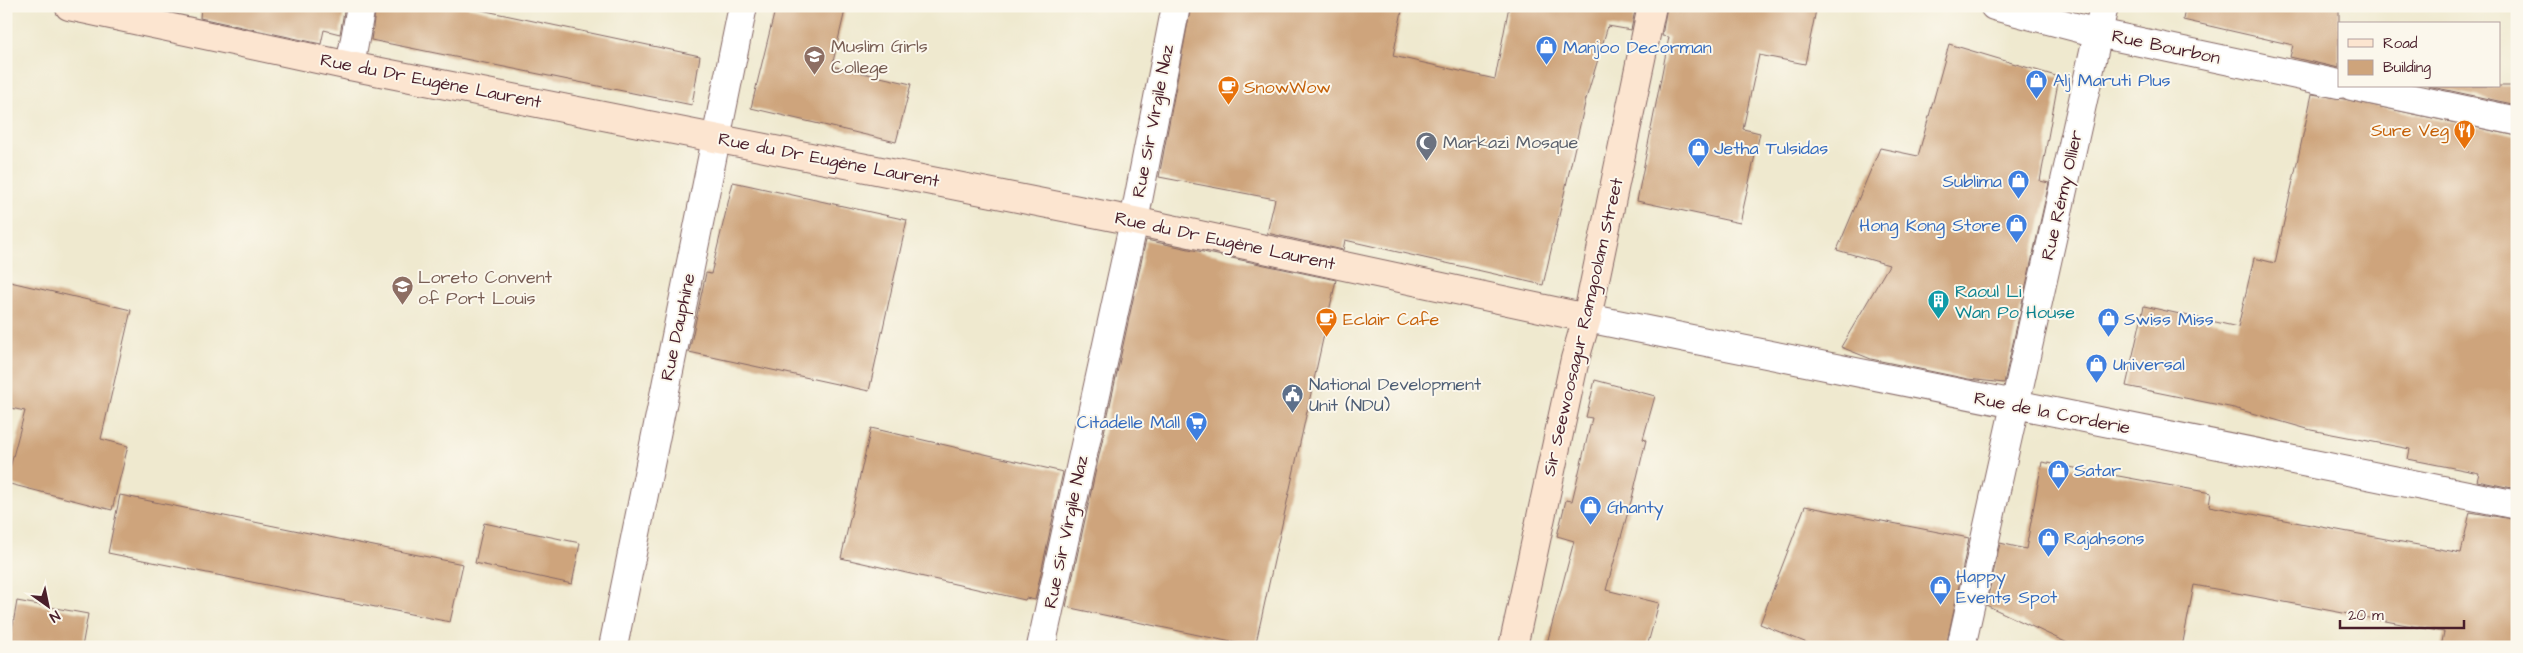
<svg xmlns="http://www.w3.org/2000/svg" width="2523" height="653" font-family="'Architects Daughter',sans-serif">
<style>
.building{fill:#cea47b}
.lines{fill:none;stroke-linecap:round;stroke-linejoin:round}
.street-casing{stroke:#846664;stroke-width:30}
.secondary-casing{stroke:#846664;stroke-width:30}
.street{stroke:#fff;stroke-width:28}
.secondary{stroke:#fce5d0;stroke-width:28}
.labels{text-anchor:middle;dominant-baseline:central;stroke-width:4;stroke-linejoin:round;paint-order:stroke}
.education-label{font-size:18px;fill:#785e54;stroke:#fbf7ec;text-anchor:start}
.shop-label{font-size:18px;fill:#366cbe;stroke:#fbf7ec;text-anchor:start}
.street-label{font-size:18px;fill:#4a1f2b;stroke:#fbf7ec}
.food-label{font-size:18px;fill:#c56008;stroke:#fbf7ec;text-anchor:start}
.worship-label{font-size:18px;fill:#5b616d;stroke:#fbf7ec;text-anchor:start}
.culture-label{font-size:18px;fill:#0d838f;stroke:#fbf7ec;text-anchor:start}
.service-label{font-size:18px;fill:#4e5e75;stroke:#fbf7ec;text-anchor:start}
</style>
<rect width="100%" height="100%" fill="#fbf7ec"/>
<filter id="ink" filterUnits="userSpaceOnUse"><feTurbulence type="fractalNoise" baseFrequency=".02" numOctaves="2"/><feDisplacementMap in="SourceGraphic" scale="10" xChannelSelector="R" yChannelSelector="G"/><feConvolveMatrix kernelMatrix="1 2 1 2 8 2 1 2 1" color-interpolation-filters="sRGB"/></filter>
<filter id="wash" filterUnits="userSpaceOnUse"><feTurbulence type="fractalNoise" baseFrequency=".0096" numOctaves="4" result="noise"/><feDisplacementMap in="SourceGraphic" scale="20" xChannelSelector="R" yChannelSelector="G"/><feGaussianBlur stdDeviation="1.12" result="paint"/><feColorMatrix in="noise" values="0 0 0 0 0 0 0 0 0 0 0 0 0 0 0 0 0 1.4 0 .05"/><feComposite in="paint" operator="in"/></filter>
<g filter="url(#wash)">
<rect width="100%" height="100%" fill="#efe9cf"/>
<g id="blocks">
<path class="building" d="M 201,6 L 345,6 L 340,34 L 324,30 L 321,44 L 200,18 Z
M 376,6 L 462,6 L 700,56 L 692,105 L 371,40 Z
M 776,6 L 846,6 L 832,66 L 911,84 L 896,142 L 751,108 Z
M 1191,6 L 1403,6 L 1393,56 L 1495,79 L 1509,6 L 1636,6 L 1631,30 L 1608,26 L 1586,99 L 1543,285 L 1345,240 L 1343,250 L 1267,233 L 1275,199 L 1159,177 Z
M 1667,6 L 1799,6 L 1816,10 L 1805,64 L 1759,55 L 1743,129 L 1760,133 L 1740,223 L 1637,201 L 1669,37 L 1662,36 Z
M 2185,6 L 2339,6 L 2339,68 L 2290,57 L 2293,45 L 2183,20 Z
M 1949,44 L 2059,77 L 2040,181 L 2049,183 L 2004,383 L 1968,379 L 1871,359 L 1841,347 L 1889,265 L 1837,250 L 1880,148 L 1918,156 Z
M 2428,86 L 2517,86 L 2517,105 Z
M 2312,94 L 2344,99 L 2517,136 L 2517,489 L 2477,481 L 2479,473 L 2408,459 L 2410,449 L 2311,430 L 2234,408 L 2126,386 L 2144,306 L 2238,327 L 2254,258 L 2275,263 Z
M 733,182 L 907,220 L 869,391 L 689,352 L 706,273 L 711,274 Z
M 1146,240 L 1336,280 L 1255,647 L 1066,607 Z
M 6,281 L 131,310 L 101,439 L 128,446 L 112,510 L 6,483 L 25,411 L 6,407 Z
M 1595,380 L 1655,396 L 1643,439 L 1646,440 L 1632,498 L 1606,590 L 1659,603 L 1647,647 L 1546,647 L 1574,541 L 1557,536 L 1566,500 L 1572,501 L 1592,418 L 1586,417 Z
M 871,428 L 1063,472 L 1035,600 L 1026,598 L 1025,600 L 841,558 Z
M 2042,462 L 2211,493 L 2209,506 L 2461,553 L 2470,512 L 2517,520 L 2517,647 L 2441,647 L 2444,632 L 2194,585 L 2182,647 L 2076,647 L 1986,605 L 2000,543 L 2026,549 Z
M 120,495 L 463,564 L 450,622 L 108,553 Z
M 1805,506 L 1969,538 L 1946,647 L 1817,647 L 1760,624 Z
M 484,523 L 580,543 L 572,584 L 475,563 Z
M 17,601 L 88,614 L 82,647 L 9,647 Z"/>
</g>
</g>
<g filter="url(#ink)">
<use href="#blocks" fill-opacity="0" stroke="#846664" stroke-width="1"/>
<g class="lines">
<defs>
<path id="street" d="M 1994,6 L 2098,33 L 2339,84
M 350,66 L 361,6
M 2352,86 L 2517,121
M 1587,318 L 2517,505
M 613,647 L 743,6
M 1041,647 L 1134,221 L 1176,6
M 1961,647 L 2104,6"/>
<path id="secondary" d="M 69,6 L 350,66 L 1134,221 L 1587,318
M 1513,647 L 1575,359 L 1587,318 L 1652,6"/>
</defs>
<use href="#street" class="street-casing"/>
<use href="#secondary" class="secondary-casing"/>
<use href="#street" class="street"/>
<use href="#secondary" class="secondary"/>
</g>
</g>
<defs>
<symbol id="shop-pin" viewBox="-11 -11 22 30"><path d="M0 17L-7.5 6A9.5 9.5 0 1 1 7.5 6Z" fill="#3f7fe0" stroke="#fbf7ec"/><path d="M-5-2.5h2.3a2.7 3.5 0 0 1 5.4 0H5L5.5 6h-11ZM-1.5-2.5h3a1.5 2.3 0 0 0-3 0Z" fill="#fff"/></symbol>
<symbol id="school-pin" viewBox="-11 -11 22 30"><path d="M0 17L-7.5 6A9.5 9.5 0 1 1 7.5 6Z" fill="#8d6e63" stroke="#fbf7ec"/><path d="M0-5L7-2L0 1L-7-2ZM-4 1L0 2.5L4 1V4Q0 6-4 4Z" fill="#fff"/></symbol>
<symbol id="cafe-pin" viewBox="-11 -11 22 30"><path d="M0 17L-7.5 6A9.5 9.5 0 1 1 7.5 6Z" fill="#e8710a" stroke="#fbf7ec"/><path d="M-5.5-4.5H6V0H3Q3 3.5 0 3.5H-2.5Q-5.5 3.5-5.5 0ZM3-3.2v2h1.7v-2ZM-6 4.5H4V6H-6Z" fill="#fff"/></symbol>
<symbol id="restaurant-pin" viewBox="-11 -11 22 30"><path d="M0 17L-7.5 6A9.5 9.5 0 1 1 7.5 6Z" fill="#e8710a" stroke="#fbf7ec"/><path d="M-5-6h1v4h1v-4h1v4h1v-4h1v5L-1.5 .5V6h-2V.5L-5-1ZM5-6V6H3V1.5H1.5Q1.5-4 5-6Z" fill="#fff"/></symbol>
<symbol id="mosque-pin" viewBox="-11 -11 22 30"><path d="M0 17L-7.5 6A9.5 9.5 0 1 1 7.5 6Z" fill="#6b7280" stroke="#fbf7ec"/><path d="M3.5-4.9A6 6 0 1 0 3.5 4.9A5 5 0 1 1 3.5-4.9Z" fill="#fff"/></symbol>
<symbol id="building-pin" viewBox="-11 -11 22 30"><path d="M0 17L-7.5 6A9.5 9.5 0 1 1 7.5 6Z" fill="#0f9aa8" stroke="#fbf7ec"/><path d="M-4-6H4V6H1V3H-1V6H-4ZM-2.5-4.3h1.7v1.8h-1.7ZM.8-4.3h1.7v1.8H.8ZM-2.5-1h1.7V.8h-1.7ZM.8-1h1.7V.8H.8Z" fill="#fff"/></symbol>
<symbol id="civic-pin" viewBox="-11 -11 22 30"><path d="M0 17L-7.5 6A9.5 9.5 0 1 1 7.5 6Z" fill="#5c6f8a" stroke="#fbf7ec"/><path d="M-.6-6.5H3V-4.5H.6V-3L4-1V1h2V6H-6V1h2V-1L-.6-3ZM-1.2 2.5V6h2.4V2.5Z" fill="#fff"/></symbol>
<symbol id="supermarket-pin" viewBox="-11 -11 22 30"><path d="M0 17L-7.5 6A9.5 9.5 0 1 1 7.5 6Z" fill="#3f7fe0" stroke="#fbf7ec"/><path d="M-6-5.5h2.5l.6 2H6L4.5 2H-2.5L-4.4-4H-6ZM-1.5 3.2a1.3 1.3 0 1 0 .1 0ZM3 3.2a1.3 1.3 0 1 0 .1 0Z" fill="#fff"/></symbol>
</defs>
<g fill-rule="evenodd">
<use href="#shop-pin" x="1534" y="34" width="25" height="34"/>
<use href="#school-pin" x="802" y="44" width="25" height="34"/>
<use href="#shop-pin" x="2024" y="68" width="25" height="34"/>
<use href="#cafe-pin" x="1216" y="74" width="25" height="34"/>
<use href="#restaurant-pin" x="2452" y="118" width="25" height="34"/>
<use href="#mosque-pin" x="1414" y="130" width="25" height="34"/>
<use href="#shop-pin" x="1686" y="136" width="25" height="34"/>
<use href="#shop-pin" x="2006" y="168" width="25" height="34"/>
<use href="#shop-pin" x="2004" y="212" width="25" height="34"/>
<use href="#school-pin" x="390" y="274" width="25" height="34"/>
<use href="#building-pin" x="1926" y="288" width="25" height="34"/>
<use href="#cafe-pin" x="1314" y="306" width="25" height="34"/>
<use href="#shop-pin" x="2096" y="306" width="25" height="34"/>
<use href="#shop-pin" x="2084" y="352" width="25" height="34"/>
<use href="#civic-pin" x="1280" y="382" width="25" height="34"/>
<use href="#supermarket-pin" x="1184" y="410" width="25" height="34"/>
<use href="#shop-pin" x="2046" y="458" width="25" height="34"/>
<use href="#shop-pin" x="1578" y="494" width="25" height="34"/>
<use href="#shop-pin" x="2036" y="526" width="25" height="34"/>
<use href="#shop-pin" x="1928" y="574" width="25" height="34"/>
</g>
<g class="labels">
<g class="education-label">
<text x="831" y="46">Muslim Girls<tspan x="831" dy="21">College</tspan></text>
<text x="418" y="277">Loreto Convent<tspan x="418" dy="21">of Port Louis</tspan></text>
</g>
<g class="shop-label">
<text x="1563" y="47">Manjoo Decorman</text>
<text x="2053" y="80">Alj Maruti Plus</text>
<text x="1714" y="148">Jetha Tulsidas</text>
<text x="2002" y="181" text-anchor="end">Sublima</text>
<text x="2001" y="225" text-anchor="end">Hong Kong Store</text>
<text x="2124" y="319">Swiss Miss</text>
<text x="2113" y="364">Universal</text>
<text x="1180" y="422" text-anchor="end">Citadelle Mall</text>
<text x="2074" y="470">Satar</text>
<text x="1607" y="507">Ghanty</text>
<text x="2064" y="538">Rajahsons</text>
<text x="1956" y="576">Happy<tspan x="1956" dy="21">Events Spot</tspan></text>
</g>
<g class="street-label">
<text transform="translate(2166 47) rotate(12)">Rue Bourbon</text>
<text transform="translate(431 81) rotate(11)">Rue du Dr Eugène Laurent</text>
<text transform="translate(1153 121) rotate(-79)">Rue Sir Virgile Naz</text>
<text transform="translate(829 160) rotate(11)">Rue du Dr Eugène Laurent</text>
<text transform="translate(2062 195) rotate(-77)">Rue Rémy Ollier</text>
<text transform="translate(1225 241) rotate(12)">Rue du Dr Eugène Laurent</text>
<text transform="translate(678 327) rotate(-78)">Rue Dauphine</text>
<text transform="translate(1583 327) rotate(-77)">Sir Seewoosagur Ramgoolam Street</text>
<text transform="translate(2052 413) rotate(11)">Rue de la Corderie</text>
<text transform="translate(1066 532) rotate(-78)">Rue Sir Virgile Naz</text>
</g>
<g class="food-label">
<text x="1244" y="87">SnowWow</text>
<text x="2449" y="130" text-anchor="end">Sure Veg</text>
<text x="1343" y="319">Eclair Cafe</text>
</g>
<g class="worship-label">
<text x="1443" y="142">Markazi Mosque</text>
</g>
<g class="culture-label">
<text x="1955" y="291">Raoul Li<tspan x="1955" dy="21">Wan Po House</tspan></text>
</g>
<g class="service-label">
<text x="1309" y="384">National Development<tspan x="1309" dy="21">Unit (NDU)</tspan></text>
</g>
</g>
<rect width="2523" height="653" fill="none" stroke="#fbf7ec" stroke-width="25"/>
<rect x="2338" y="22" width="162" height="65" fill="#fbf7ec" stroke="#b4a19f"/>
<rect x="2348" y="39" width="25" height="8" fill="#fce5d0" stroke="#b4a19f"/>
<text x="2383" y="48" font-size="15" fill="#4a1f2b">Road</text>
<rect x="2348" y="60" width="25" height="15" fill="#cea47b" stroke="#b4a19f"/>
<text x="2383" y="72" font-size="15" fill="#4a1f2b">Building</text>
<g transform="translate(48 606) rotate(147)" stroke="#fbf7ec" stroke-width="4" paint-order="stroke">
<path d="M0-4L9 19L0 12L-9 19Z" fill="#4a1f2b"/>
<text y="-8" font-size="14" font-weight="bold" text-anchor="middle" fill="#4a1f2b">N</text>
</g>
<path d="M2340 620v8h124v-8" fill="none" stroke="#4a1f2b" stroke-width="2.5"/>
<text x="2348" y="620" font-size="15" fill="#4a1f2b" stroke="#fbf7ec" stroke-width="4" paint-order="stroke">20 m</text>
</svg>
